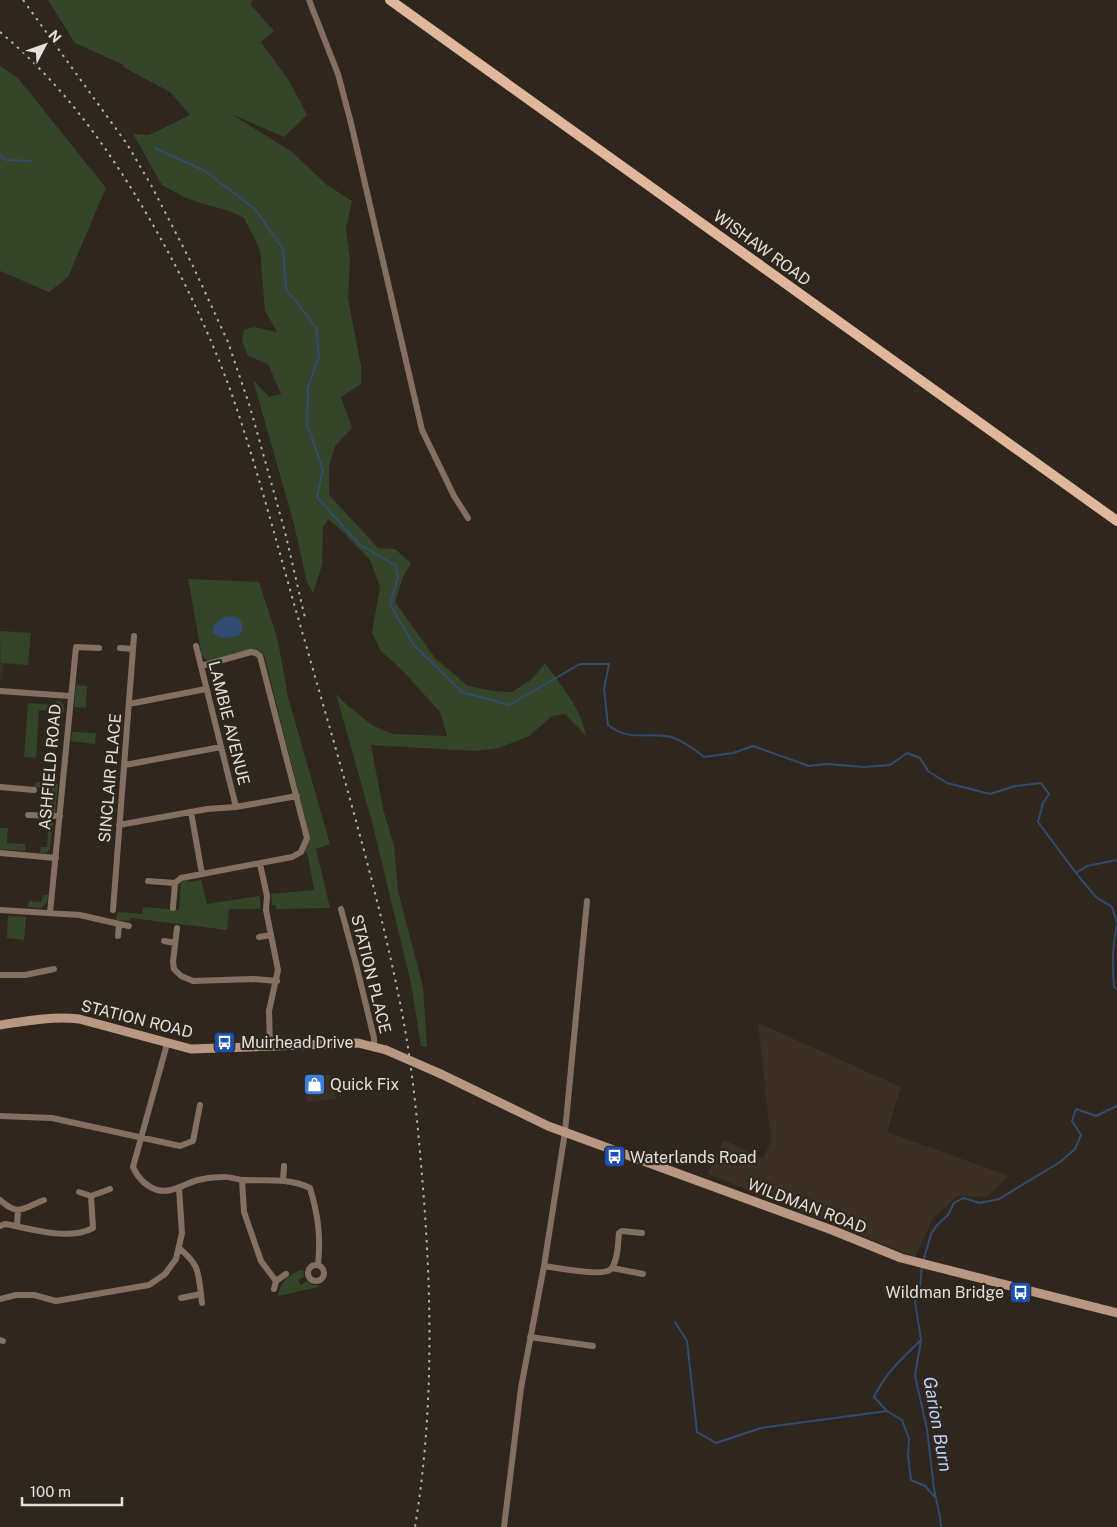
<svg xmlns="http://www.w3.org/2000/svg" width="1117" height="1527" font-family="'Public Sans',sans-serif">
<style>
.built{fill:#3b3023}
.green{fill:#354529}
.water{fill:#324b71}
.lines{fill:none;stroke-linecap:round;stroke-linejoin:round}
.stream{stroke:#324b71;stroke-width:2}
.minor{stroke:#847063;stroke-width:6}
.secondary{stroke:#b89883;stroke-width:9}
.primary{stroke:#e1b79c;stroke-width:10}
.rail{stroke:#b7b1ab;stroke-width:2;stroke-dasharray:2.5 5;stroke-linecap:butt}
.secondary-bridge{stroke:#b89883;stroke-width:9}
.labels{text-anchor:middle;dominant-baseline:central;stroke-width:4.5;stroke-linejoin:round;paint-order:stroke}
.street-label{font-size:16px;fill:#e4dfda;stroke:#2f271e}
.poi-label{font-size:16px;fill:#e4dfda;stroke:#2f271e;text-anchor:start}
.water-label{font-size:18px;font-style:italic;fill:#bad3fa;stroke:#2f271e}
</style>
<rect width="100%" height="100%" fill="#2f271e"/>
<path class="built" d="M 758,1023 L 901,1087 L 887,1132 L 1009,1176 L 986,1197 L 957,1196 L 933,1218 L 915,1257 L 708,1174 L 724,1140 L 763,1159 L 771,1141 Z
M 305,1075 L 332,1075 L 336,1099 L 307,1102 Z"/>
<path class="green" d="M 48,0 L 253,0 L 250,4 L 274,31 L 261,42 L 290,82 L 307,115 L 284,137 L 231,114 L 292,152 L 327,185 L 352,201 L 346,229 L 350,261 L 348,299 L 361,366 L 361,384 L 341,397 L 352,428 L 335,446 L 329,467 L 329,495 L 378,548 L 395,549 L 411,563 L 403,577 L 395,602 L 435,658 L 468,686 L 493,691 L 512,692 L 532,679 L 545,663 C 561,686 581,707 586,736 L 565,714 L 552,716 L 529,736 L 499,748 L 475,751 L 371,745 L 383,809 L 394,846 L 398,891 L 423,987 L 427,1047 L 421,1046 L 411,983 L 372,822 L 336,694 L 348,706 L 372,725 L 392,734 L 447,736 L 440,712 L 402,670 L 381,651 L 372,633 L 380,587 L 370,560 L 340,529 L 328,519 L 323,527 L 322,565 L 313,593 L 307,582 L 294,524 L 253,380 L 269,397 L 281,394 L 268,364 L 248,356 L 242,341 L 244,330 L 254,327 L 277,332 L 265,311 L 260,250 L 244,218 L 227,210 L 203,204 L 184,197 L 162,185 L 133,134 L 149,135 L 190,115 L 170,92 L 123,67 L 124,65 L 75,43 Z
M 0,66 L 18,78 L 106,188 L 68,277 L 49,292 L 0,271 Z
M 188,579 L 259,582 L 278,641 L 288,697 L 330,844 L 316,849 L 330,908 L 276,909 L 276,905 L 272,905 L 271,894 L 314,890 L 308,856 L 305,851 L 309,839 L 308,829 L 265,658 C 263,651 258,649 251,650 L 208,661 L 202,656 Z
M 0,631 L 31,633 L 28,665 L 2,663 L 1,688 Z
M 76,685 L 87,686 L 86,708 L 74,707 Z
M 56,701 L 60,701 L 64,705 L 64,712 L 39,710 L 36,758 L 24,757 L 28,703 L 52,705 L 52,709 L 58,709 L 59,705 L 56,704 Z
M 72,732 L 96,733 L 95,744 L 71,741 Z
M 36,782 L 58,784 L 55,813 L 49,812 L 52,788 L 34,787 Z
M 49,819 L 53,820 L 50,849 L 46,853 L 40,853 L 41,847 L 47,847 Z
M 0,828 L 8,828 L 7,843 L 25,844 L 25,851 L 0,849 Z
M 187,880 L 189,882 L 201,880 L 207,904 L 260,896 L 260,909 L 229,909 L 227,930 L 131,918 L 129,921 L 116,920 L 118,912 L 142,914 L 143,907 L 179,910 L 181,882 Z
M 43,895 L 48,895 L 47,903 L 41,908 L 28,907 L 29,901 L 41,902 Z
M 8,916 L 26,917 L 24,940 L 7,938 Z
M 303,1270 L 304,1277 L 298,1280 L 301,1285 L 307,1281 L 312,1285 L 319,1285 L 319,1287 L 278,1296 C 280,1282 290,1272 303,1270 Z"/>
<path class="water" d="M 234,616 L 240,620 C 243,626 243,629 240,635 C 229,638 221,640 212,633 L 214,625 L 224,617 Z"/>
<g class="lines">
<path class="stream" d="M 155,148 L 205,171 L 255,209 L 283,249 L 286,289 L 316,327 L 319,356 L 308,388 L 307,424 L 323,470 L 317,497 L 360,545 L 395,565 L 398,577 L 390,605 L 414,645 L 462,692 L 509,705 L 580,664 L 609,664 L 604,689 L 608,725 C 629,741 643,733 666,736 C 677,737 696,750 704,757 L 733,753 L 753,746 L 809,766 L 826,764 L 864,767 L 890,765 L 907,753 L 920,758 L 928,771 L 947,783 L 990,794 L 1015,786 L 1041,783 L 1049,794 L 1043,803 L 1038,822 L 1079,877 L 1096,897 L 1112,907 L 1117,923
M 0,155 L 6,160 L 32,161
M 1076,873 L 1087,866 L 1117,860
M 1117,925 C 1112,946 1112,965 1114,987 L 1117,989
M 923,1262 L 931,1234 L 937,1225 L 948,1215 L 954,1203 L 963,1198 L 980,1203 L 999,1199 L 1060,1162 L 1075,1149 L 1081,1135 L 1072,1121 L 1076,1109 L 1096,1116 L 1117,1106
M 922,1266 L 920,1286 L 915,1302 L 921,1340 L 915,1376 L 927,1429 L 934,1489 L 940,1517 L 941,1527
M 675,1322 L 687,1341 L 697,1432 L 716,1443 L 761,1428 L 887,1411 L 874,1397 C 885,1374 902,1358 920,1341
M 887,1411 L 902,1420 L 909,1439 L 908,1456 L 911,1480 L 925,1486 L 934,1496"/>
<path class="minor" d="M 309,0 L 338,74 L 351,123 L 422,430 L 454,496 L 468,518
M 196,646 L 236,807
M 120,648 L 133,649
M 0,691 L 70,696
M 129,704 L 206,689
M 125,765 L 221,747
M 0,787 L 34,790
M 191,812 L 202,874
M 28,815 L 60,816
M 119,825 L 207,809 L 236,807 L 297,796
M 0,853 L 56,858
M 260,864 L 267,896 L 266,910 L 278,970 L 269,1011 L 270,1045
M 148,881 L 175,883
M 173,908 L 175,883 L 181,878 L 292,857 L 301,852 L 307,838 L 260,656 L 256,653 L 251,652 L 201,666
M 341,909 L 356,964 L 374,1038 L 374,1046
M 0,910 L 80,915 L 119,924 L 118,936
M 113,910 L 134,636
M 50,913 L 76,647 L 99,648
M 119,924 L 129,926
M 177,928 L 173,962 L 174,969 L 181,976 L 193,981 L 253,979 L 277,981
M 259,937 L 271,935
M 164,941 L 175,943
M 0,975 L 25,975 L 54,969
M 167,1044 L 133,1167 C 138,1178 145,1186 157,1190 C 171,1194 186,1183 198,1180 C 206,1178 214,1177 222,1177 C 229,1176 237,1180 245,1180 C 267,1181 290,1178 310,1188 C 318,1215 321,1236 318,1265
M 0,1116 L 52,1118 L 180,1146 L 193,1141 L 200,1105
M 242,1180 L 244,1212 L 261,1261 L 276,1281 L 286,1274
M 283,1181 L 284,1166
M 79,1192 L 91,1196 L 110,1189
M 0,1200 C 19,1217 23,1208 44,1200
M 0,1226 L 5,1224 C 33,1229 68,1241 93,1228 L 91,1196
M 17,1226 L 18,1211
M 179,1248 C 198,1264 198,1269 201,1294 L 181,1298
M308 1273a8 8 0 1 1 16 0a8 8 0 1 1-16 0Z
M 544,1266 C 556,1268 604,1277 611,1269 C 618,1261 618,1243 619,1233 L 622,1231 L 642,1233
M 612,1268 L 643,1274
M 274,1289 L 276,1281
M 201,1294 L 202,1303
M 0,1299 L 16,1295 L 34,1295 L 56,1301 L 149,1285 L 165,1274 L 176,1259 L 182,1233 L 179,1188
M 530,1337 L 593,1346
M 0,1340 L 3,1341
M 504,1527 L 521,1388 L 544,1266 L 565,1132 L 587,901"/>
<path class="secondary" d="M 0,1025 C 26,1021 52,1016 79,1019 L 191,1049 L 358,1043 L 386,1050
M 441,1074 L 548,1126 L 832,1230 L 901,1258 L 1117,1313"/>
<path class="primary" d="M 390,0 L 1117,521"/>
<path class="rail" d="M 23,0 L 127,144 L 151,185 L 193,266 L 228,342 L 250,407 L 285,532 L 305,618
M 0,32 C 68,89 114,156 157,232 C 186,283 211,337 231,392 C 260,475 281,561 306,645 C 339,761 374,876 398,993 C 411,1053 417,1115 422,1176 C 432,1292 434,1412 415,1527"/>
<path class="secondary-bridge" d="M 386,1050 L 441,1074"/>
</g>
<defs>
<symbol id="bus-square" viewBox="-11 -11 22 22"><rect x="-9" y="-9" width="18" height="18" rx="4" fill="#1a4fb4" stroke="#2f271e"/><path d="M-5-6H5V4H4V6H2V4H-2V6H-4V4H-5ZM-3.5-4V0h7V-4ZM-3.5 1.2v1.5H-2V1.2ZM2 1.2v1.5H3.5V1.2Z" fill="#fff"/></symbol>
<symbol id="shop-square" viewBox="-11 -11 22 22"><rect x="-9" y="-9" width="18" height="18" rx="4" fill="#3f7fe0" stroke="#2f271e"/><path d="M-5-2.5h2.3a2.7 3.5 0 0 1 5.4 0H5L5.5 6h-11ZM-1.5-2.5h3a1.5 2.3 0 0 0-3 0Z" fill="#fff"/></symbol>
</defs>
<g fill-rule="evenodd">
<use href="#bus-square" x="212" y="1030" width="25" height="25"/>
<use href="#shop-square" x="302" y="1072" width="25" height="25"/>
<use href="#bus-square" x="602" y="1144" width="25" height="25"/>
<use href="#bus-square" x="1008" y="1280" width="25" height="25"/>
</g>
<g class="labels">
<g class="street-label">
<text transform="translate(762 248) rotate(36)">WISHAW ROAD</text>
<text transform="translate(229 723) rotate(76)">LAMBIE AVENUE</text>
<text transform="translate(50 767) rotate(-85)">ASHFIELD ROAD</text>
<text transform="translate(110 778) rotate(-85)">SINCLAIR PLACE</text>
<text transform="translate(371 974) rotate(76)">STATION PLACE</text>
<text transform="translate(137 1019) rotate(14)">STATION ROAD</text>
<text transform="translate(807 1206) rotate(21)">WILDMAN ROAD</text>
</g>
<g class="poi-label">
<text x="241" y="1042">Muirhead Drive</text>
<text x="330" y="1084">Quick Fix</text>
<text x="630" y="1157">Waterlands Road</text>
<text x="1004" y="1292" text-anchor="end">Wildman Bridge</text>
</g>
<g class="water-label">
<text transform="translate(938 1424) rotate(80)">Garion Burn</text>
</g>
</g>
<g transform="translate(45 45) rotate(49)" stroke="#2f271e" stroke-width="4" paint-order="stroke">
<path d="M0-4L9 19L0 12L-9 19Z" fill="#e4dfda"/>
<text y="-8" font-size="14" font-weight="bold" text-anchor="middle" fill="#e4dfda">N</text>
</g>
<path d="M22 1497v8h100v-8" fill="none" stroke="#e4dfda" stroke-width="2.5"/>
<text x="30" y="1497" font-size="15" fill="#e4dfda" stroke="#2f271e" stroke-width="4" paint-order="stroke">100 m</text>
</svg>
